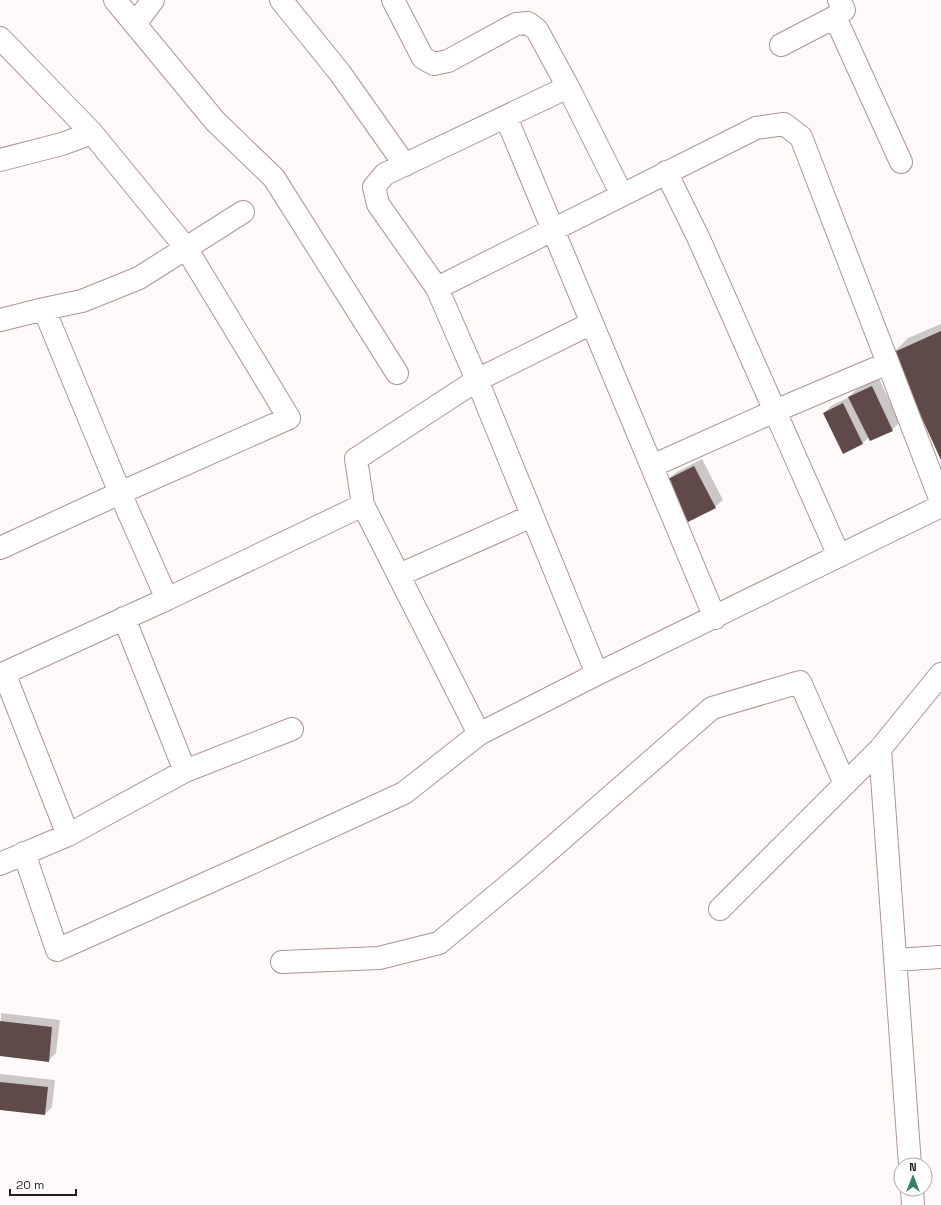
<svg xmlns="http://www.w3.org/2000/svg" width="941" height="1205" font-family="'Space Grotesk',sans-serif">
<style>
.shadow{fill:#0003}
.building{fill:#604a49}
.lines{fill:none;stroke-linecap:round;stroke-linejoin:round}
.minor-casing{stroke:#ae9492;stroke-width:24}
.minor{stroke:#fff;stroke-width:22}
</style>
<rect width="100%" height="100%" fill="#fff9f9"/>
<path class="shadow" d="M 941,324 L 941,458 L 893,353 L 908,338 Z
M 879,379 L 900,422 L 892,430 L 870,440 L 869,437 L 862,444 L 824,413 L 831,406 L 849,397 L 857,389 Z
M 702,459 L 723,500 L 715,507 L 667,481 L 675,473 Z
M 1,1013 L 60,1020 L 56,1053 L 48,1061 L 0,1055 Z
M 0,1074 L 55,1080 L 52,1107 L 45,1114 L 0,1109 Z"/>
<path class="building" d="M 941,331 L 941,460 L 892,353 Z
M 872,386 L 893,431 L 870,441 L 848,397 Z
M 843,403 L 863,444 L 843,454 L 823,413 Z
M 694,466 L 716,508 L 688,522 L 666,480 Z
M 0,1021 L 52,1027 L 49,1062 L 0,1056 Z
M 0,1082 L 48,1087 L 45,1115 L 0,1110 Z"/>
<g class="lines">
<defs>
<path id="minor" d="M 115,0 L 215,121 L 274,178 L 397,373
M 281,0 L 340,73 L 405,165
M 393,0 L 423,58 L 434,64 L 448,61 L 516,24 L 528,23 L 537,30 L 568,87 L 622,195
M 835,17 L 901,162
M 135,24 L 153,0
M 0,38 L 92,133 L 186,248 L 289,418 L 120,493 L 44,309
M 781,45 L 835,17 L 844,10 L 839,0
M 568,87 L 385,174 L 374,187 L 378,204 L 437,288 L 477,380 L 597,674
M 506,117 L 715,618
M 0,160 L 62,144 L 92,133
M 666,172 L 699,239 L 839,556
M 437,288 L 756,128 L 784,124 L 801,137 L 941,501
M 0,320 L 44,309 L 82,301 L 139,278 L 243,212
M 592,323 L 477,380 L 356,459 L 363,505 L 479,734 L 597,674 L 941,506
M 652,466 L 775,411 L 888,363
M 0,548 L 120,493 L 167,599 L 0,675
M 399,575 L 532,516
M 167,599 L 363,505
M 124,618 L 185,771
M 4,673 L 68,835
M 880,749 L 910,1165
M 24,853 L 57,950 L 247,865 L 404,793 L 479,734
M 0,864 L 68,835 L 185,771 L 292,729
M 720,909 L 880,749 L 941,674
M 895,960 L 941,957
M 282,962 L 379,958 L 439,943 L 523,873 L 712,708 L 800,682 L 845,784
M 912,1189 L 913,1205"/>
</defs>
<use href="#minor" class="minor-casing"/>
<use href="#minor" class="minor"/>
</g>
<g transform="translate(913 1177)"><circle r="19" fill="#ffffff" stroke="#a9a5a5"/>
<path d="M0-3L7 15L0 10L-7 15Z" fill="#3e7d6a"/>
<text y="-6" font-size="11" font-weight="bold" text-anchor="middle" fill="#271d1d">N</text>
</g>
<path d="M10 1189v6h66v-6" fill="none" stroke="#271d1d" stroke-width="2"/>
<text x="16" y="1189" font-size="12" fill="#271d1d" stroke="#ffffff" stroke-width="3" paint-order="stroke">20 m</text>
</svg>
